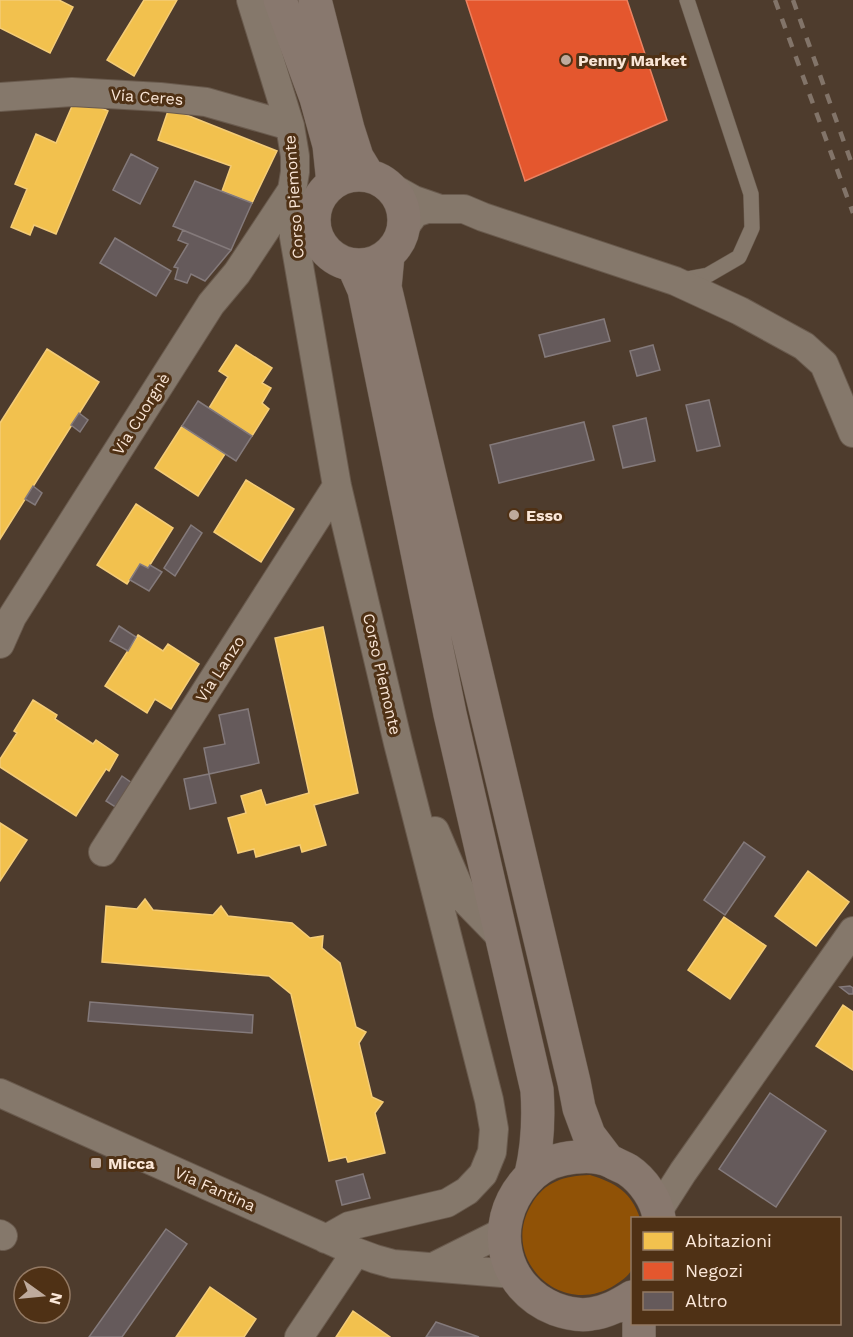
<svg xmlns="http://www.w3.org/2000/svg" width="853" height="1337" font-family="'Work Sans',sans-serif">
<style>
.green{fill:#905206}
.homes{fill:#f2c14e;stroke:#f4cc77;stroke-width:1.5}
.shops{fill:#e4572e;stroke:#eb8261;stroke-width:1.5}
.building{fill:#655a5b;stroke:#847a7b;stroke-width:1.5}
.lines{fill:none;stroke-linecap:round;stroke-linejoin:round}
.lane-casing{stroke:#695a4d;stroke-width:16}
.street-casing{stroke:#695a4d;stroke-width:30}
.secondary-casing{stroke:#695a4d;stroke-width:34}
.lane{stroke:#85786b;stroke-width:15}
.street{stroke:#85786b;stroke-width:28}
.secondary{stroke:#88786e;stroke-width:33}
.rail{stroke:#827469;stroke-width:4.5;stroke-dasharray:10 10;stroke-linecap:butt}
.poi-dot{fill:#beaa9c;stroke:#4f3115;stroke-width:2}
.labels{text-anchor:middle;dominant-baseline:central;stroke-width:6;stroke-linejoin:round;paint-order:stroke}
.poi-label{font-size:16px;font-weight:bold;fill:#fae6d7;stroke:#4f3115;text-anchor:start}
.street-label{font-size:16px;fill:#fae6d7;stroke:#4f3115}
</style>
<rect width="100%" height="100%" fill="#4e3c2d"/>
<path class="green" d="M 590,1175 C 616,1183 631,1192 640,1218 L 632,1218 C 632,1227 634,1264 632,1269 C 629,1276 621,1281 615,1285 C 562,1319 499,1260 531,1205 C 545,1181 564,1176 590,1175 Z"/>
<path class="homes" d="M 0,0 L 59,0 L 73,7 L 50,53 L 0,28 Z
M 144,0 L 177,0 L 134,76 L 107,60 Z
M 76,97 L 108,111 L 56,234 L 34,225 L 30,235 L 11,227 L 27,189 L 15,184 L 36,134 L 56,143 Z
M 169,108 L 277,151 L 252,203 L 222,191 L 231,166 L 158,140 Z
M 236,345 L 272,368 L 262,383 L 271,388 L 262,403 L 269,409 L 252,436 L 209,408 L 228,377 L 219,371 Z
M 47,349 L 99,382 L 0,539 L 0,423 Z
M 182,426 L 225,454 L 198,496 L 155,468 Z
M 246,480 L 294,509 L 261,562 L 214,532 Z
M 136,504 L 173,528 L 148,568 L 140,564 L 127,584 L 97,565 Z
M 323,627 L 358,793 L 314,805 L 326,845 L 302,852 L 300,845 L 256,857 L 254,849 L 238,853 L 228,818 L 246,813 L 241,796 L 261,790 L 266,805 L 309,793 L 275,638 Z
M 138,635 L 163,651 L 168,644 L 199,664 L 171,709 L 155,699 L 147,713 L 105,686 Z
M 33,700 L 57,715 L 55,719 L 93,744 L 96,740 L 118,755 L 109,771 L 106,769 L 76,816 L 0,767 L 0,759 L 17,733 L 14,731 Z
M 0,823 L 27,840 L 0,881 Z
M 808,871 L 849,902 L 816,946 L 775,916 Z
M 145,899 L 153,910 L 213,915 L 221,906 L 228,916 L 292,923 L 310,938 L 323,936 L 322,948 L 340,963 L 356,1027 L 366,1032 L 359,1043 L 372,1097 L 383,1102 L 375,1113 L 385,1153 L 348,1162 L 346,1157 L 329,1161 L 291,994 L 269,976 L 102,962 L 106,906 L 137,909 Z
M 724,917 L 766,946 L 730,999 L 688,970 Z
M 843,1005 L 853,1012 L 853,1070 L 816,1046 Z
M 210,1287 L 256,1319 L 244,1337 L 176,1337 Z
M 353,1311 L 390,1337 L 336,1337 Z"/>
<path class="shops" d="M 466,0 L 627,0 L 667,120 L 525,181 Z"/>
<path class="building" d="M 131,154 L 158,168 L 140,204 L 113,190 Z
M 195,181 L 252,203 L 231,250 L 173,226 Z
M 183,230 L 231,250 L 205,281 L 191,274 L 187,283 L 175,279 L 178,268 L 174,267 L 188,244 L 178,240 Z
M 115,238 L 171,271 L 156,296 L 100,263 Z
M 604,319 L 610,341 L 545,357 L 539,335 Z
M 653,345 L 660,370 L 637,376 L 630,351 Z
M 709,400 L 720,446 L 697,451 L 686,405 Z
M 198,401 L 252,436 L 236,461 L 182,426 Z
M 79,413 L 88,420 L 80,432 L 71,425 Z
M 646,418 L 655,461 L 623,468 L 613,426 Z
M 584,422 L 594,460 L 499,483 L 490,445 Z
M 33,486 L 42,493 L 35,505 L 25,499 Z
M 191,525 L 202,533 L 175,576 L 164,568 Z
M 140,564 L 148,568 L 150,565 L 162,572 L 149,591 L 130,580 Z
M 119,626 L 136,637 L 128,651 L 110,641 Z
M 248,709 L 259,763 L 209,774 L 204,748 L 225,744 L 219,715 Z
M 209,774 L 216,803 L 190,809 L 184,779 Z
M 122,776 L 132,783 L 117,808 L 106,801 Z
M 744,842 L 765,857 L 725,915 L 704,900 Z
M 850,986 L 853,988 L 853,994 L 849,994 L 840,987 Z
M 90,1002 L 253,1015 L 252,1033 L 88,1021 Z
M 770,1093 L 826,1131 L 776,1207 L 719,1169 Z
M 363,1174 L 370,1198 L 342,1205 L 336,1181 Z
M 166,1229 L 187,1244 L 122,1337 L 89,1337 Z
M 436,1322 L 479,1337 L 426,1337 Z"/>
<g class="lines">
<defs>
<path id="lane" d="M 681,280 L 708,275 L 739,257 L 752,228 L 751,194 L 687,0"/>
<path id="street" d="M 251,0 L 290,126 L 295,156 L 295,172 L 292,190 L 294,237 L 337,486 L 398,743 L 489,1100 L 494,1129 L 492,1152 L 483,1174 L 467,1191 L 447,1203 L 349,1226 L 326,1239
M 0,97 L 72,92 L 160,97 L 206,102 L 290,126
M 389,186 L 414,200 L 440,209
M 404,228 L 415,213 L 427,209 L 464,209 L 483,217 L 675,281 L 740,311 L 804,346 L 824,364 L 853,433
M 0,644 L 12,617 L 211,304 L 237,273 L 292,190
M 435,831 L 464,899 L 502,938
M 103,852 L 337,486
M 0,1093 L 356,1252 L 375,1259 L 393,1264 L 513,1274
M 658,1211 L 683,1172 L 853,931
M 0,1234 L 3,1236
M 435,1266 L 503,1232
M 299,1337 L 356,1252"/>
<path id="secondary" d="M 280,0 L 316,98 L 329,145 L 333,183
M 315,0 L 348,129 L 357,157 L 368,175
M314 220a45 45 0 1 1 90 0a45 45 0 1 1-90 0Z
M 388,255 L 385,287 L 574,1082 L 579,1108 L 589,1135 L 608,1160
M 353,265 L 364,290 L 450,714 L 537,1090 C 539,1120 538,1145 531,1174
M 632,1297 C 619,1305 607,1312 591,1314 C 579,1316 566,1313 555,1309 C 502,1288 488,1225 525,1182 C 534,1171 548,1162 563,1159 C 578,1156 597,1154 612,1162 C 617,1165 623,1167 628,1170 C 643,1180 657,1200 659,1218
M 639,1324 L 639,1337"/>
</defs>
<use href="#lane" class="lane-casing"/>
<use href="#street" class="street-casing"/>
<use href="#secondary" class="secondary-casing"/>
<use href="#lane" class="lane"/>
<use href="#street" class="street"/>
<use href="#secondary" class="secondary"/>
<path class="rail" d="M 775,0 L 853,213
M 793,0 L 853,167"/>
</g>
<g class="poi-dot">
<circle cx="566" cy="60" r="6"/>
<circle cx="514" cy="515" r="6"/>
<rect x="90" y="1157" width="12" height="12" rx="3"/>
</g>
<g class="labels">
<g class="poi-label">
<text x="578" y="60">Penny Market</text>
<text x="526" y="515">Esso</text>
<text x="108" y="1163">Micca</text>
</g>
<g class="street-label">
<text transform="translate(147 97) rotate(4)">Via Ceres</text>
<text transform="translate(294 197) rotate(-94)">Corso Piemonte</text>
<text transform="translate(141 414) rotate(-58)">Via Cuorgnè</text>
<text transform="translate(220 669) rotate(-57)">Via Lanzo</text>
<text transform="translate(382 674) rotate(77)">Corso Piemonte</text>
<text transform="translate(215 1189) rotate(24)">Via Fantina</text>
</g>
</g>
<rect x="631" y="1217" width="210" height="108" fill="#4f3115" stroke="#937963" stroke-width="1.5"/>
<rect x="643" y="1232" width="30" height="18" fill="#f2c14e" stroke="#937963" stroke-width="1.5"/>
<text x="685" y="1247" font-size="18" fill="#fae6d7">Abitazioni</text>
<rect x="643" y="1262" width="30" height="18" fill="#e4572e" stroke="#937963" stroke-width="1.5"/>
<text x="685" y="1277" font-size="18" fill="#fae6d7">Negozi</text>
<rect x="643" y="1292" width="30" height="18" fill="#655a5b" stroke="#937963" stroke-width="1.5"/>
<text x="685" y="1307" font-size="18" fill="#fae6d7">Altro</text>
<g transform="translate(42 1295) rotate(105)"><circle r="28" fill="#4f3115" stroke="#937963" stroke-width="1.5"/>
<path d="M0-4.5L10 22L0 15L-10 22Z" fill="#beaa9c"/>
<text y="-9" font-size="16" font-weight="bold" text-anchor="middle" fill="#fae6d7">N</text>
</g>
</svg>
